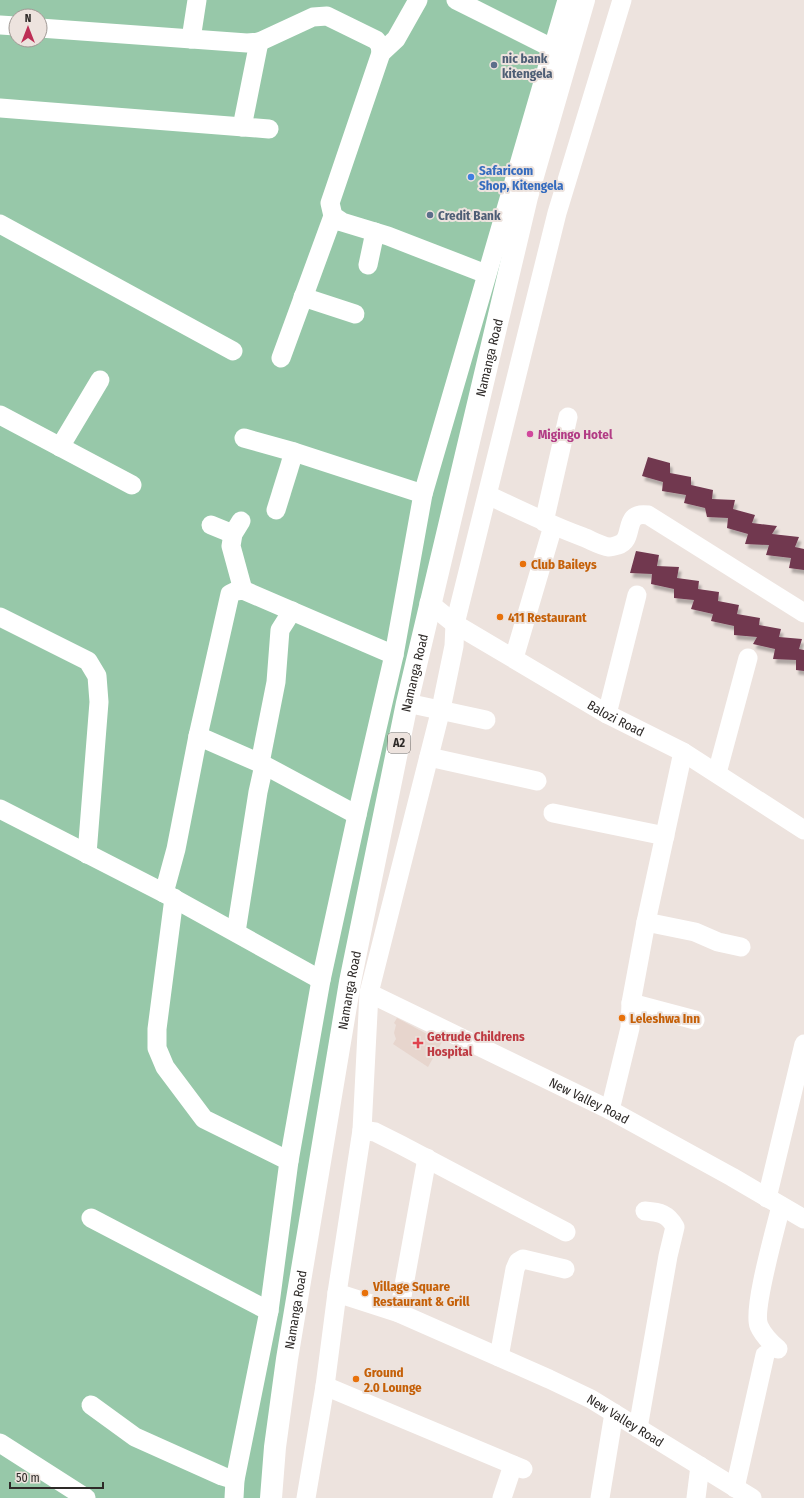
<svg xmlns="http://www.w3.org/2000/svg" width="804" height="1498" font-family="'Fira Sans Condensed',sans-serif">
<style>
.built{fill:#e7d5cd}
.green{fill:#97c8a9;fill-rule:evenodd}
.building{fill:#713850;filter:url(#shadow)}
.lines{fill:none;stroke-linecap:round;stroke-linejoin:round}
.minor{stroke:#fff;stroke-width:19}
.highway{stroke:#fff;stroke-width:22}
.service-dot{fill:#5c6f8a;stroke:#ede3de;stroke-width:1.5}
.shop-dot{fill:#3f7fe0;stroke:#ede3de;stroke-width:1.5}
.hotel-dot{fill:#d1479c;stroke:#ede3de;stroke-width:1.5}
.food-dot{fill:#e8710a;stroke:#ede3de;stroke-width:1.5}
.health-dot{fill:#e0444e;stroke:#ede3de;stroke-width:1.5}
.labels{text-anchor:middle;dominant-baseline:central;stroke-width:4;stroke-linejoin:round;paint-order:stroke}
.shield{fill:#ede3de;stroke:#67625f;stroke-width:1}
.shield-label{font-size:12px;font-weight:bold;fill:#2e2a28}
.service-label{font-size:13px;font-weight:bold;fill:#4e5e75;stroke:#ede3de;text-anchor:start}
.shop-label{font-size:13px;font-weight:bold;fill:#366cbe;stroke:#ede3de;text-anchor:start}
.street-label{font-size:13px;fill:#2e2a28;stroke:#ede3de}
.hotel-label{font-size:13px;font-weight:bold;fill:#b23c85;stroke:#ede3de;text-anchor:start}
.food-label{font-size:13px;font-weight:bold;fill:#c56008;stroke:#ede3de;text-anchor:start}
.health-label{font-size:13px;font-weight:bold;fill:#be3a42;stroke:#ede3de;text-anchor:start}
</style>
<defs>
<filter id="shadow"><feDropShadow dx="2.5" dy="4.5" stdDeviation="1" flood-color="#0004"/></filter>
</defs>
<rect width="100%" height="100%" fill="#ede3de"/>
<path class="built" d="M 397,1018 L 442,1042 L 428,1067 L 393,1044 L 396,1039 L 394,1033 L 396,1025 L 394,1023 Z"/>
<path class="green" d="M 0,0 L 584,0 L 346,975 L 271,1498 L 0,1498 ZM 16,16 L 40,16 L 40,40 L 16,40 Z"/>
<path class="building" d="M 648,457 L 670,463 L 670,473 L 691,477 L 691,485 L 713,490 L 712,499 L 735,500 L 733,509 L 755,515 L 752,523 L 777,526 L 772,534 L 799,537 L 795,547 L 804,549 L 804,570 L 789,568 L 791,558 L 766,555 L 769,545 L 745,544 L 748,534 L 727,528 L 728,518 L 707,517 L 705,508 L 684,503 L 686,495 L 662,491 L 663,482 L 642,476 Z
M 636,551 L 659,555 L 657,566 L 679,567 L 677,578 L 699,581 L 698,589 L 719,592 L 718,601 L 739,605 L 737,614 L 760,618 L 759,625 L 781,629 L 779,637 L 802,639 L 799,649 L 804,650 L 804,671 L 796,670 L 796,660 L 773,659 L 775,649 L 753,644 L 757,637 L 734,635 L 734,626 L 711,621 L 713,614 L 691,609 L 694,600 L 674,598 L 674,589 L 651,584 L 652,574 L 630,573 Z"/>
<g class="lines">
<g class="minor">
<path d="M 456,0 L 552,48"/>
<path d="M 0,25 L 16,26"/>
<path d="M 40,28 L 247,43 L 259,42 L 313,17 L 327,16 L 376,40 L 380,45 L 381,53 L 330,203 L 333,216 L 342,222 L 388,236 L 486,274"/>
<path d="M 191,39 L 197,0"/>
<path d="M 381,53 L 396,39 L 418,0"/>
<path d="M 0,108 L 269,129"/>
<path d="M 242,127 L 259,42"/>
<path d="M 0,224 L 233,351"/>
<path d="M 368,265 L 375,232"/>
<path d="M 303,297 L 355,314"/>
<path d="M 281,358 L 333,216"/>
<path d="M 0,415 L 132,485"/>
<path d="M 244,438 L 294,452 L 423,494"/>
<path d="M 60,447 L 100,380"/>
<path d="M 488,495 C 519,510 550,525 583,537 C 591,540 601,546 609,547 C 612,547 615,546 618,545 C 636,540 621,511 648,515 L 804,613"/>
<path d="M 276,510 L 294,452"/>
<path d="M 241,521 L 233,534 L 231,546 L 243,590"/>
<path d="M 544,522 L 568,417"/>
<path d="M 211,525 L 233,534"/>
<path id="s1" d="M 429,603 L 455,624 L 607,714 L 683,752 L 804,830"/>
<path d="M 0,617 L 88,661 L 97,676 L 99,702 L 87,854"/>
<path d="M 514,658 L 553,526"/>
<path d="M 407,703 L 486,720"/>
<path d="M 607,714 L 637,595"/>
<path d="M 429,757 L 537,781"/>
<path d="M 260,763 L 276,682 L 280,630 L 292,611"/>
<path d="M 717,773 L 748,658"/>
<path d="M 0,809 L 164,893 L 321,980"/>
<path d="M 553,813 L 665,836"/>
<path d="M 357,815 L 264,765 L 198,736 L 230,594 L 236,591 L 243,590 L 394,655"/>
<path d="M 164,893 L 176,849 L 198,736"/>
<path d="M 174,898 L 157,1029 L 157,1048 L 165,1067 L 204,1119 L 289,1161"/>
<path d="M 646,922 L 683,752"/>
<path d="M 236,932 L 258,792 L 264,765"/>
<path id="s2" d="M 369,993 L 610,1110 L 732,1177 L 804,1219"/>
<path d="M 631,1003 L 695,1020"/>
<path d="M 610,1110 L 630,1028 L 631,1003 L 646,922 L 695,932 L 718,942 L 741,947"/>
<path d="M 362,1130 L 375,1132 L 401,1145 L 566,1232"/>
<path d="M 767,1198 L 804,1044"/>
<path d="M 91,1218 L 269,1311"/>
<path id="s3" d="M 337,1293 L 399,1313 L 549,1379 L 591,1399 L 752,1498"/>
<path d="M 399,1313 L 427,1158"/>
<path d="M 778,1349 C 771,1343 763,1335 759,1326 C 752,1310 776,1227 781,1206"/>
<path d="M 499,1357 L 515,1269 L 518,1262 L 523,1259 L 565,1269"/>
<path d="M 325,1386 L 523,1469"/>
<path d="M 91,1405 L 135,1437 L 222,1476 L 235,1480"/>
<path d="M 638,1428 L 668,1256 L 675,1227 C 668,1214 660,1212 645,1211"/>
<path d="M 0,1443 L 86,1498"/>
<path d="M 735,1488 L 765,1355"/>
<path d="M 234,1498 L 235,1480 L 269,1311 L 289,1161 L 321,980 L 357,815 L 394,655 L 423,494 L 567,0"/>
<path d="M 306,1498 L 325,1386 L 337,1293 L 362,1130 L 369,993 L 441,709 L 454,646 L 455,624 L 557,213 L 622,0"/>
<path d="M 502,1498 L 513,1465"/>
<path d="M 600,1498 L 614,1413"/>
<path d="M 696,1498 L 700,1466"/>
</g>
<path class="highway" id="s4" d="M 271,1498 L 275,1447 L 287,1359 L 350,982 L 407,703 L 527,197 L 584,0"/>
</g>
<g class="service-dot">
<circle cx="494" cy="65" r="4"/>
<circle cx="430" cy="215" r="4"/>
</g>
<circle class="shop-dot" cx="471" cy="177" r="4"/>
<circle class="hotel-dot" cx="530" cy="434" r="4"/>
<g class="food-dot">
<circle cx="523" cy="564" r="4"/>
<circle cx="500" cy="617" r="4"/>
<circle cx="622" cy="1018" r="4"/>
<circle cx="365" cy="1293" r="4"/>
<circle cx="356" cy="1379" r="4"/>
</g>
<path class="health-dot" d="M416 1037h4v4h4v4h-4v4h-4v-4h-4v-4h4z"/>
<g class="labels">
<rect class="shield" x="388" y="733" width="22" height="20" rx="3"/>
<g class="shield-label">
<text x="399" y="743">A2</text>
</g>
<g class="service-label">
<text x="502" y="58">nic bank<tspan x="502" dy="15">kitengela</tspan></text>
<text x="438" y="215">Credit Bank</text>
</g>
<g class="shop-label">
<text x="479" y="170">Safaricom<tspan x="479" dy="15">Shop, Kitengela</tspan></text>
</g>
<g class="street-label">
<text stroke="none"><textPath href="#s4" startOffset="1162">Namanga Road</textPath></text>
<text stroke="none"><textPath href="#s4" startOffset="838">Namanga Road</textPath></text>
<text stroke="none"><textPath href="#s1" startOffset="220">Balozi Road</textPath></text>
<text stroke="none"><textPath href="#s4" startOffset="514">Namanga Road</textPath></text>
<text stroke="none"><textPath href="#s2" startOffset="245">New Valley Road</textPath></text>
<text stroke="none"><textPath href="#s4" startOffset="190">Namanga Road</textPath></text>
<text stroke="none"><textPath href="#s3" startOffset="316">New Valley Road</textPath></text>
</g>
<g class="hotel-label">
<text x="538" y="434">Migingo Hotel</text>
</g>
<g class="food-label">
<text x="531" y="564">Club Baileys</text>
<text x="508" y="617">411 Restaurant</text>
<text x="630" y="1018">Leleshwa Inn</text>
<text x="373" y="1286">Village Square<tspan x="373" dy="15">Restaurant &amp; Grill</tspan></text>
<text x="364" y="1372">Ground<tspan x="364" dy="15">2.0 Lounge</tspan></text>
</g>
<g class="health-label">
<text x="427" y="1036">Getrude Childrens<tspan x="427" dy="15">Hospital</tspan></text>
</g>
</g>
<g transform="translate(28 28)"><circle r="19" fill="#ede3de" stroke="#a19995"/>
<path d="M0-3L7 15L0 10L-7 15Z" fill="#bd2e55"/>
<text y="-6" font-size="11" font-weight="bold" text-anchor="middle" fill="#2e2a28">N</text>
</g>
<path d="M10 1482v6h93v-6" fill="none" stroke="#2e2a28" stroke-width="2"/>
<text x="16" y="1482" font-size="12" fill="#2e2a28" stroke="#ede3de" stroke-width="3" paint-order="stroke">50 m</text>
</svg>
